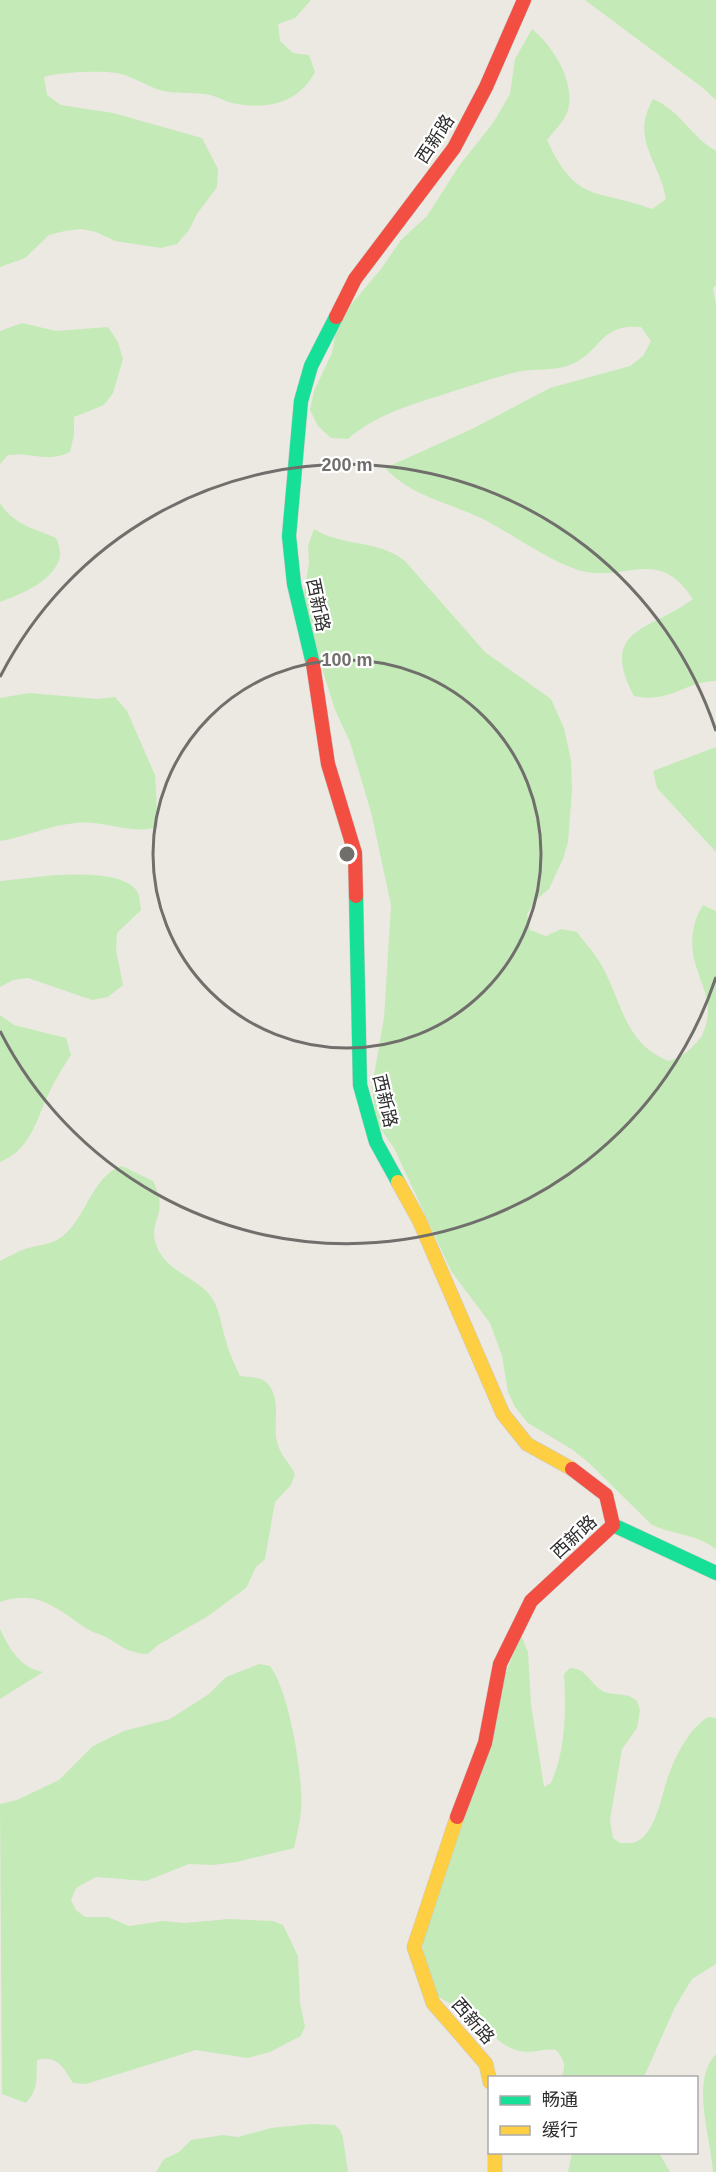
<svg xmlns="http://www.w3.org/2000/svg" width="716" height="2172" font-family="Arial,'Noto Sans SC',sans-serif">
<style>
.green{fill:#c4eab8}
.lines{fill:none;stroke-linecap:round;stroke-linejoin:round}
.fast-casing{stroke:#c9c8c8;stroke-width:15}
.slow-casing{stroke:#c9c8c8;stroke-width:15}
.jam-casing{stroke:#c9c8c8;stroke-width:15}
.fast{stroke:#16e098;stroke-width:14}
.slow{stroke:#ffcf43;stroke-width:14}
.jam{stroke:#f24e42;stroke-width:14}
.ring{fill:none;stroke:#706f6c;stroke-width:3}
.labels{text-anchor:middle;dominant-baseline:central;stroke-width:4.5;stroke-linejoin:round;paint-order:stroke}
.street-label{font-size:18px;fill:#2d2d2d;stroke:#fff}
.centre{fill:#706f6c;stroke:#fff;stroke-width:3}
.ring-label{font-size:18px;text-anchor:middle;font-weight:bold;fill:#706f6c;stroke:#fff;stroke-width:4.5;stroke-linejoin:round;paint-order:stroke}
</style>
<rect width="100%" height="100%" fill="#ece9e2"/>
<path class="green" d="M 0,0 L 311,0 L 295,18 L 278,24 L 280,41 L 293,53 L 309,55 L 315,72 C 298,104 267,110 232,103 C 224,101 218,97 210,95 C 196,92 183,94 169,92 C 152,90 137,78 121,74 C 104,70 61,72 44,77 L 47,95 L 61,105 L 113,113 L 202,138 L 218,169 L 217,187 L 197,214 L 189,230 L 177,244 L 161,248 L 115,241 L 96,232 L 81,229 L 65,231 L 49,235 L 25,258 L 0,267 Z
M 585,0 L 716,0 L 716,100 L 703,88 Z
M 532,29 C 554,47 577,84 567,113 C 563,123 553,132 547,140 C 577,205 596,188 652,209 L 666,199 C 659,159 630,140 653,99 C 681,111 690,136 716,151 L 716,285 L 713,288 L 716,305 L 716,681 C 683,682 669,704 634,696 C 598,628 650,631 693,599 C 657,544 625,584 578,570 C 545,559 516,536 485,520 C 451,503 412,497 385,468 L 474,428 L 550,388 L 630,366 L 643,356 L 651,341 L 641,327 C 599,324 603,350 572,364 C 555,372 534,368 517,372 C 495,377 473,385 451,392 C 414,404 378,413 348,439 L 331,438 L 318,426 L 310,410 L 314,391 L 332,353 L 338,320 L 381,269 L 401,240 L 427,216 L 459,166 L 493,123 L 510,94 L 515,59 Z
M 22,323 L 56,331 L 108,327 L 118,342 L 123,359 L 113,393 L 104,405 L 74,417 L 74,435 L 70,452 C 47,463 33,452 8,455 L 0,464 L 0,331 Z
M 0,503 C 14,525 33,528 56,538 C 58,543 61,551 60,556 C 55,581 21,594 0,602 Z
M 314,529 C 342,547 378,539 405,561 L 485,652 L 551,699 L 564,728 L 571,761 L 572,791 L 568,842 L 563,859 L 549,889 L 536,900 L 527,914 L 530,930 L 546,936 L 561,929 L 577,932 C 583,941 591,949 597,958 C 622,995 621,1043 669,1061 C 687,1054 690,1050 702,1036 C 716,1004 702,990 694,959 C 690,940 693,920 703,905 L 716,911 L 716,1549 C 696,1534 675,1535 652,1525 L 588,1462 L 573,1450 L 528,1423 L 515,1407 L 508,1392 L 502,1356 L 490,1323 L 451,1271 L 394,1148 L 376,1122 L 372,1087 L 384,1018 L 391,905 L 371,812 L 350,742 L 335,710 L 302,604 L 309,563 L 308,546 Z
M 29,693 L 98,699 L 115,697 L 127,711 L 155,775 L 158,827 C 130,835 105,820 76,823 C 50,825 26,837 0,841 L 0,698 Z
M 716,747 L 716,852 L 657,788 L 653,771 Z
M 56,875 C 78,874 124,872 137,891 C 140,896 140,905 141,910 L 117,933 L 116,950 L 123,985 L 108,997 L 92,1000 L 28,978 L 13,980 L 0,987 L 0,881 Z
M 0,1015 L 14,1025 L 66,1038 L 71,1055 C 65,1064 59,1073 54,1083 C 38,1111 34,1149 0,1162 Z
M 122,1166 L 153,1181 C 171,1216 146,1220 157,1247 C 167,1273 202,1279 214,1301 C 220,1313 222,1329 226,1341 C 229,1353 235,1365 240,1376 C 247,1377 258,1377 263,1380 C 284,1394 272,1423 277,1442 C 280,1455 289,1462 295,1474 L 291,1485 L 275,1502 L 265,1559 L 256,1567 L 246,1588 L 208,1616 L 158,1645 L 148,1654 C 130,1654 121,1646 106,1637 C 100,1634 94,1633 89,1630 C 59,1611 39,1588 0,1602 L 0,1261 C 8,1257 17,1252 25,1249 C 40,1244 51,1246 64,1235 C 86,1217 93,1175 122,1166 Z
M 0,1629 C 9,1648 20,1668 43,1672 L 0,1699 Z
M 521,1635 L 528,1652 L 531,1704 L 544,1787 L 551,1783 C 566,1750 566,1710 564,1674 L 570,1668 C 589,1669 590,1686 605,1692 C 617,1696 627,1692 637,1701 L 640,1710 L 637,1728 L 622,1749 L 610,1820 L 613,1838 L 620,1843 C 626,1843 633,1844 638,1841 C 657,1830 662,1792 669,1774 C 677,1753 689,1729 708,1717 L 716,1718 L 716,1964 L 692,1979 L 675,2007 L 644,2077 L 561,2077 C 567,2066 564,2060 556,2050 C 544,2048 532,2054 520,2051 C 492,2044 492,2027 471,2012 C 460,2004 442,2004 435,1992 C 426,1976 424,1951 420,1933 L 489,1715 Z
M 259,1664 L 270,1666 C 288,1690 300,1761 301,1792 C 303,1811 298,1830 294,1848 L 237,1862 L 213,1865 L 189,1864 L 146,1881 L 96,1877 L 76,1888 L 71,1900 L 76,1910 L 85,1917 L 108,1917 L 129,1926 L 163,1921 L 185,1923 L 229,1919 L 273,1921 L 283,1925 L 298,1956 L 300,2003 L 305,2026 L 301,2036 L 270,2052 L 247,2058 L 196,2050 L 86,2084 L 73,2083 C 63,2067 57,2055 37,2060 C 36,2079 39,2088 26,2103 L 2,2094 L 0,1804 L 17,1800 L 59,1780 L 93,1746 L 124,1731 L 170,1719 L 209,1694 L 226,1677 Z
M 716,2054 L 716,2172 L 713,2172 C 711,2138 690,2081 716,2054 Z
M 311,2124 L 335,2125 L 340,2130 L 343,2138 L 348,2172 L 156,2172 L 164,2159 L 179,2152 L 191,2140 L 223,2135 L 238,2137 L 271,2128 Z
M 572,2153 L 659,2153 L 670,2172 L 568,2172 Z"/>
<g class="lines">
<defs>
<path id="fast" d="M 313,664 L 294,584 L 289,536 L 301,401 L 311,366 L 336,317
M 356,896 L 360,1085 L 376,1142 L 398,1182
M 613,1525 L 716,1573"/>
<path id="slow" d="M 398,1182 L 419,1220 L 503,1414 L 527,1444 L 572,1469
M 457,1817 L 414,1947 L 433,2003 L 486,2064 L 490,2082
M 495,2152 L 495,2172"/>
<path id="jam" d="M 336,317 L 355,279 L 454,148 L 486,87 L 524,0
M 313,664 L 328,764 L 355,853 L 356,896
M 457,1817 L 485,1743 L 500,1664 L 531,1601 L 613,1525 L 606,1495 L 572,1469"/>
</defs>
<use href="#fast" class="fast-casing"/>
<use href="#slow" class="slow-casing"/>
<use href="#jam" class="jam-casing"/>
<use href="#fast" class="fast"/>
<use href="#slow" class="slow"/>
<use href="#jam" class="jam"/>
</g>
<g class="ring">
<circle cx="347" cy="854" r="194"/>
<path d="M716 977A389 389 0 0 1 0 1031M0 677A389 389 0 0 1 716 731"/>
</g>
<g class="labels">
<g class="street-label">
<text transform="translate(435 139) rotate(-57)">西新路</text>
<text transform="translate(318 605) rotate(78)">西新路</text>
<text transform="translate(385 1101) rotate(77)">西新路</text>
<text transform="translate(574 1537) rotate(-43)">西新路</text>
<text transform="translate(473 2021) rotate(49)">西新路</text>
</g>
</g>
<circle cx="347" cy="854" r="9" class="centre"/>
<g class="ring-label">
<text x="347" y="471">200 m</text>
<text x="347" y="666">100 m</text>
</g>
<rect x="488" y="2076" width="210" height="78" fill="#ffffff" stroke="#ababab" stroke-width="1.5"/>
<rect x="500" y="2096" width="30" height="9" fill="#16e098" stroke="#ababab" stroke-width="1.5"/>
<text x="542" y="2106" font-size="18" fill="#2d2d2d">畅通</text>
<rect x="500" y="2126" width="30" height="9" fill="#ffcf43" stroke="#ababab" stroke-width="1.5"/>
<text x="542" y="2136" font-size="18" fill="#2d2d2d">缓行</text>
</svg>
